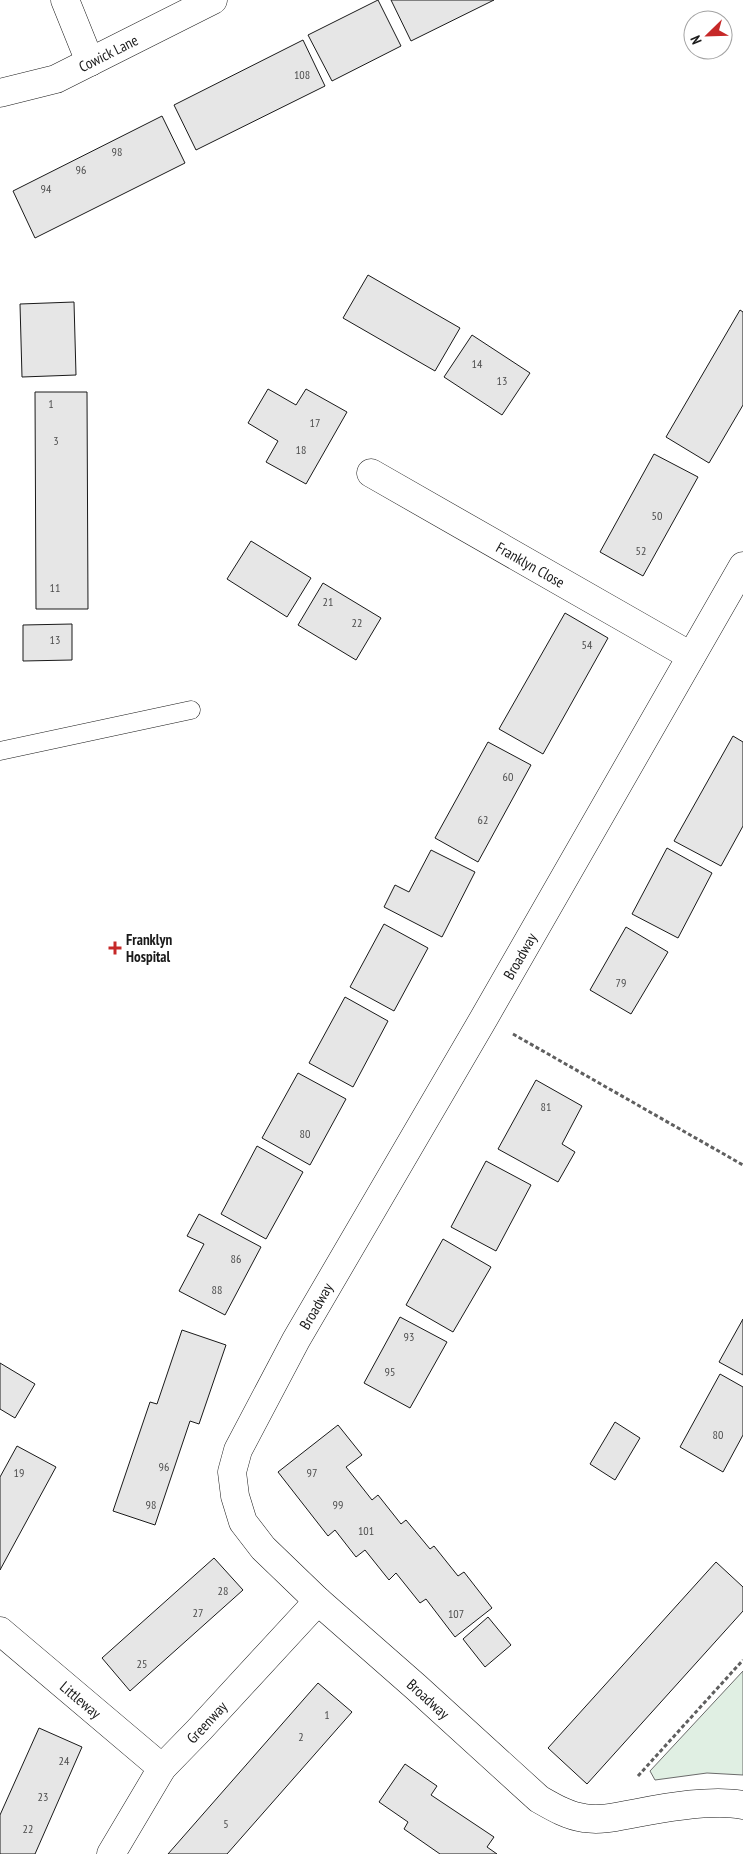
<svg xmlns="http://www.w3.org/2000/svg" width="743" height="1854" font-family="'PT Sans Narrow',sans-serif">
<style>
.green{fill:#e0efe3;stroke:#6a6a6a}
.building{fill:#e6e6e6;stroke:#1a1a1a}
.lines{fill:none;stroke-linecap:round;stroke-linejoin:round}
.lane-casing{stroke:#1a1a1a;stroke-width:19}
.street-casing{stroke:#1a1a1a;stroke-width:29}
.secondary-casing{stroke:#1a1a1a;stroke-width:29}
.path{stroke:#5f5f5f;stroke-width:3;stroke-dasharray:4 2.5;stroke-linecap:butt}
.lane{stroke:#fff;stroke-width:18}
.street{stroke:#fff;stroke-width:28}
.secondary{stroke:#fff;stroke-width:28}
.poi-dot{fill:#c62828;stroke:#fff;stroke-width:2}
.labels{text-anchor:middle;dominant-baseline:central;stroke-width:4;stroke-linejoin:round;paint-order:stroke}
.number-label{font-size:12px;fill:#4d4d4d}
.street-label{font-size:15px;fill:#1a1a1a;stroke:#fff}
.poi-label{font-size:15px;font-weight:bold;fill:#1a1a1a;stroke:#fff;text-anchor:start}
</style>
<rect width="100%" height="100%" fill="#fff"/>
<path class="green" d="M 743,1671 L 743,1775 L 707,1773 L 655,1780 L 650,1771 Z"/>
<path class="building" d="M 378,0 L 401,46 L 332,81 L 308,35 Z
M 391,0 L 494,0 L 411,41 Z
M 303,40 L 325,86 L 196,150 L 174,105 Z
M 162,116 L 185,163 L 35,238 L 13,191 Z
M 368,275 L 460,328 L 435,371 L 343,318 Z
M 74,302 L 76,375 L 22,377 L 20,304 Z
M 740,310 L 743,312 L 743,405 L 709,463 L 666,437 Z
M 472,335 L 530,373 L 502,415 L 444,377 Z
M 268,389 L 296,405 L 306,389 L 347,412 L 306,484 L 266,462 L 278,441 L 248,423 Z
M 35,392 L 87,392 L 88,609 L 36,609 Z
M 654,454 L 698,477 L 643,576 L 600,552 Z
M 251,541 L 311,578 L 287,617 L 227,579 Z
M 323,583 L 381,618 L 356,660 L 298,625 Z
M 565,613 L 608,638 L 543,754 L 499,729 Z
M 72,624 L 72,660 L 23,661 L 23,625 Z
M 733,736 L 743,742 L 743,826 L 721,866 L 674,841 Z
M 488,742 L 531,765 L 478,862 L 435,838 Z
M 667,848 L 712,873 L 678,938 L 632,914 Z
M 431,850 L 475,872 L 442,937 L 384,907 L 395,885 L 409,892 Z
M 384,924 L 428,948 L 394,1011 L 350,987 Z
M 626,927 L 668,952 L 631,1014 L 590,990 Z
M 345,997 L 388,1021 L 353,1087 L 309,1063 Z
M 298,1073 L 346,1099 L 310,1165 L 262,1138 Z
M 536,1080 L 582,1106 L 562,1144 L 575,1152 L 558,1182 L 498,1149 Z
M 257,1146 L 303,1172 L 266,1239 L 221,1214 Z
M 486,1161 L 531,1185 L 496,1251 L 451,1227 Z
M 199,1214 L 261,1247 L 225,1315 L 179,1291 L 204,1244 L 187,1236 Z
M 443,1239 L 491,1267 L 453,1332 L 406,1305 Z
M 400,1317 L 447,1342 L 410,1408 L 364,1383 Z
M 743,1319 L 743,1375 L 719,1362 Z
M 182,1330 L 226,1345 L 199,1424 L 190,1421 L 155,1525 L 113,1511 L 150,1402 L 157,1404 Z
M 0,1363 L 35,1384 L 15,1418 L 0,1409 Z
M 720,1374 L 743,1387 L 743,1435 L 723,1472 L 680,1447 Z
M 615,1422 L 640,1438 L 615,1480 L 590,1464 Z
M 338,1425 L 362,1455 L 346,1467 L 372,1500 L 378,1495 L 401,1524 L 406,1520 L 430,1549 L 434,1546 L 458,1576 L 464,1572 L 492,1608 L 455,1637 L 426,1599 L 420,1603 L 396,1573 L 389,1580 L 365,1550 L 356,1557 L 335,1530 L 328,1536 L 278,1472 Z
M 17,1446 L 56,1467 L 0,1570 L 0,1477 Z
M 214,1558 L 243,1590 L 130,1691 L 102,1658 Z
M 716,1562 L 743,1587 L 743,1611 L 587,1784 L 548,1748 Z
M 488,1617 L 511,1645 L 485,1667 L 463,1639 Z
M 318,1683 L 352,1712 L 227,1854 L 168,1854 Z
M 39,1728 L 82,1747 L 35,1854 L 0,1854 L 0,1815 Z
M 405,1764 L 437,1786 L 431,1795 L 494,1837 L 487,1847 L 497,1854 L 440,1854 L 404,1829 L 408,1822 L 379,1802 Z"/>
<g class="lines">
<defs>
<path id="lane" d="M 0,751 L 191,710"/>
<g id="street">
<path d="M 65,0 L 90,62"/>
<path id="s1" d="M 371,473 L 691,656"/>
<path id="s2" d="M 743,566 L 484,1018 L 296,1340 L 238,1450 L 232,1472 L 235,1496 L 243,1522 L 263,1548 L 318,1601 L 416,1687 L 539,1799 C 553,1807 568,1816 584,1818 C 602,1821 620,1816 637,1813 C 668,1807 713,1799 743,1805"/>
<path id="s3" d="M 0,1631 L 162,1768"/>
<path id="s4" d="M 111,1854 L 162,1768 L 199,1730 L 318,1601"/>
</g>
<g id="secondary">
<path id="s5" d="M 0,93 L 56,79 L 213,0"/>
</g>
</defs>
<use href="#lane" class="lane-casing"/>
<use href="#street" class="street-casing"/>
<use href="#secondary" class="secondary-casing"/>
<path class="path" d="M 513,1034 L 743,1165
M 638,1776 L 743,1660"/>
<use href="#lane" class="lane"/>
<use href="#street" class="street"/>
<use href="#secondary" class="secondary"/>
</g>
<path class="poi-dot" d="M112.5 940.5h5v5h5v5h-5v5h-5v-5h-5v-5h5z"/>
<g class="labels">
<g class="number-label">
<text x="302" y="74">108</text>
<text x="117" y="151">98</text>
<text x="81" y="169">96</text>
<text x="46" y="188">94</text>
<text x="477" y="363">14</text>
<text x="502" y="380">13</text>
<text x="51" y="403">1</text>
<text x="315" y="422">17</text>
<text x="56" y="440">3</text>
<text x="301" y="449">18</text>
<text x="657" y="515">50</text>
<text x="641" y="550">52</text>
<text x="55" y="587">11</text>
<text x="328" y="601">21</text>
<text x="357" y="622">22</text>
<text x="55" y="639">13</text>
<text x="587" y="644">54</text>
<text x="508" y="776">60</text>
<text x="483" y="819">62</text>
<text x="621" y="982">79</text>
<text x="546" y="1106">81</text>
<text x="305" y="1133">80</text>
<text x="236" y="1258">86</text>
<text x="217" y="1289">88</text>
<text x="409" y="1336">93</text>
<text x="390" y="1371">95</text>
<text x="718" y="1434">80</text>
<text x="164" y="1466">96</text>
<text x="19" y="1472">19</text>
<text x="312" y="1472">97</text>
<text x="151" y="1504">98</text>
<text x="338" y="1504">99</text>
<text x="366" y="1530">101</text>
<text x="223" y="1590">28</text>
<text x="198" y="1612">27</text>
<text x="456" y="1613">107</text>
<text x="142" y="1663">25</text>
<text x="327" y="1714">1</text>
<text x="301" y="1736">2</text>
<text x="64" y="1760">24</text>
<text x="43" y="1796">23</text>
<text x="226" y="1823">5</text>
<text x="28" y="1828">22</text>
</g>
<g class="street-label">
<text stroke="none"><textPath href="#s5" startOffset="116">Cowick Lane</textPath></text>
<text stroke="none"><textPath href="#s1" startOffset="184">Franklyn Close</textPath></text>
<text transform="translate(520 956) rotate(-60)">Broadway</text>
<text transform="translate(316 1306) rotate(-60)">Broadway</text>
<text stroke="none"><textPath href="#s2" startOffset="1349">Broadway</textPath></text>
<text stroke="none"><textPath href="#s3" startOffset="106">Littleway</textPath></text>
<text stroke="none"><textPath href="#s4" startOffset="164">Greenway</textPath></text>
</g>
<g class="poi-label">
<text x="126" y="939">Franklyn<tspan x="126" dy="17">Hospital</tspan></text>
</g>
</g>
<g transform="translate(708 35) rotate(247)"><circle r="24" fill="#ffffff" stroke="#a3a3a3"/>
<path d="M0-4L9 19L0 12L-9 19Z" fill="#c62828"/>
<text y="-8" font-size="14" font-weight="bold" text-anchor="middle" fill="#1a1a1a">N</text>
</g>
</svg>
